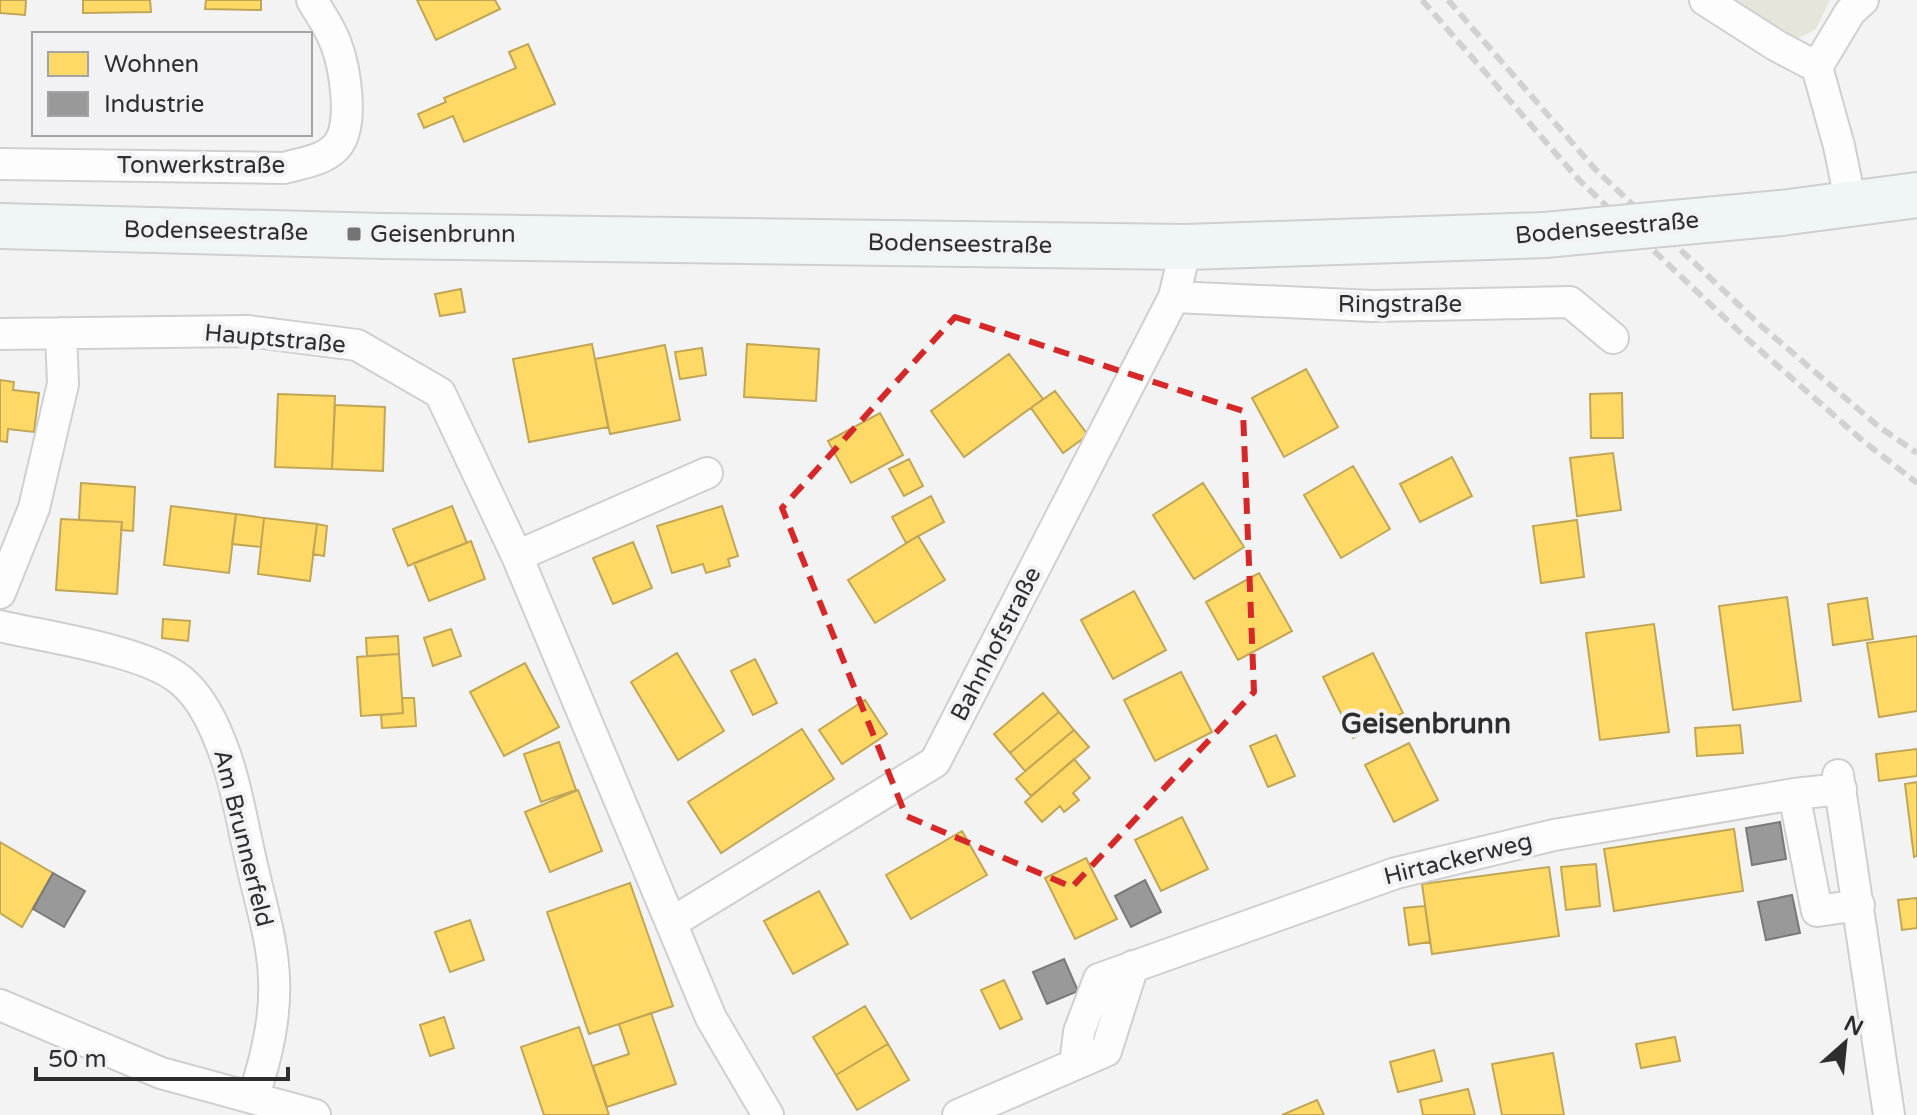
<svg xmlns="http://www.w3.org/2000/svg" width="1917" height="1115" font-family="'Varela Round',sans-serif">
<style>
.green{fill:#e5e6d9}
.homes{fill:#ffd966;stroke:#c0a656;stroke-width:2}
.industry{fill:#999;stroke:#797979;stroke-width:2}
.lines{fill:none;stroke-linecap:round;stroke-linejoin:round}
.street-casing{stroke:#cfcfcf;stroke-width:34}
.secondary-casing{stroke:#cfcfcf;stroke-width:48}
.street{stroke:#fdfdfd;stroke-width:30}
.secondary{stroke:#f0f5f6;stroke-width:44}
.rail{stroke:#d1d1d2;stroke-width:6;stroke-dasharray:12 6;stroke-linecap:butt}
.secondary-bridge-casing{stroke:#cfcfcf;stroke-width:48;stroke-linecap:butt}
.secondary-bridge{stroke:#f0f5f6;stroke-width:44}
.marked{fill:none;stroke:#d62828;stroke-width:6;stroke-dasharray:16 10;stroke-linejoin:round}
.poi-dot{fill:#737374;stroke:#f2f2f4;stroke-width:3}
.labels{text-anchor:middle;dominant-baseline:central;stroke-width:8;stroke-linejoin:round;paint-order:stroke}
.street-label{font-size:24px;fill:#2e2e2f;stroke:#f2f2f4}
.poi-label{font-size:24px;fill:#2e2e2f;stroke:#f2f2f4;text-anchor:start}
.quarter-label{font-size:28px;font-weight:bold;fill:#2e2e2f;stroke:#f2f2f4}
</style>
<rect width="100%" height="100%" fill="#f3f3f3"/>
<path class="green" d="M 1732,0 L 1830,0 L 1816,29 L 1797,39 L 1779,33 Z"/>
<path class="homes" d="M 0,0 L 26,0 L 25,15 L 0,13 Z
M 83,0 L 150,0 L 151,12 L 83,13 Z
M 206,0 L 261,0 L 261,10 L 205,9 Z
M 417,0 L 495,0 L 500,9 L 436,40 Z
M 528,44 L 555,104 L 464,142 L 453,116 L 424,128 L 418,114 L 446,102 L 444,98 L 516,68 L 509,52 Z
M 461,289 L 465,312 L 440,316 L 435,294 Z
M 592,344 L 608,427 L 529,442 L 513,359 Z
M 747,344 L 819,349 L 816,401 L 744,397 Z
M 665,345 L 680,420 L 610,434 L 595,359 Z
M 702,348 L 706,375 L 680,379 L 675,352 Z
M 1009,354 L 1043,399 L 964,457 L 931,411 Z
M 1306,369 L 1338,427 L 1284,457 L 1252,398 Z
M 0,380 L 14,382 L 13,390 L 39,393 L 34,432 L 8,429 L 7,442 L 0,441 Z
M 1055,391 L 1088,435 L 1063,453 L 1031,408 Z
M 1622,393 L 1623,438 L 1591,438 L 1590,394 Z
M 278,394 L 335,396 L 332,469 L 275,467 Z
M 335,405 L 385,407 L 383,471 L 332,469 Z
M 880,413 L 903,455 L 851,483 L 828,441 Z
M 1613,453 L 1621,510 L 1577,516 L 1570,458 Z
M 1452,457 L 1472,496 L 1420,522 L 1400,484 Z
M 909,459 L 923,486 L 904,496 L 889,469 Z
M 1353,466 L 1390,529 L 1341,558 L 1304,495 Z
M 81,483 L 135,487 L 133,531 L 121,530 L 122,522 L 79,520 Z
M 1203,483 L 1244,547 L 1194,579 L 1153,515 Z
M 931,496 L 944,522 L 906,543 L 892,517 Z
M 171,506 L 236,514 L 229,573 L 164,565 Z
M 452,506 L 467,543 L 408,566 L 393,529 Z
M 722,506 L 738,556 L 728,559 L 730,566 L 706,573 L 703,564 L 672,573 L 657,526 Z
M 236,514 L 264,518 L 261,547 L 232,544 Z
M 264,518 L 317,524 L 310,581 L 258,574 Z
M 61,519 L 122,522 L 117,594 L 56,590 Z
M 1577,520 L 1584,577 L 1541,583 L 1533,526 Z
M 317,524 L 327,526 L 324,556 L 313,554 Z
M 918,536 L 945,580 L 875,623 L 848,580 Z
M 471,541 L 485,579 L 429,601 L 414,563 Z
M 633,542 L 652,588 L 613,604 L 593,558 Z
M 1259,573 L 1292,631 L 1238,660 L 1206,602 Z
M 1134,591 L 1166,650 L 1113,679 L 1081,620 Z
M 1787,597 L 1801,701 L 1733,710 L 1719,606 Z
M 1867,598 L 1873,639 L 1833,645 L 1828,604 Z
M 163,619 L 190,621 L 188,641 L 162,638 Z
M 1654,624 L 1669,732 L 1600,740 L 1586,633 Z
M 451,629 L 461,656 L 433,666 L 424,638 Z
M 398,636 L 399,654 L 367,656 L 366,638 Z
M 1917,636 L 1917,711 L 1879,717 L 1867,643 Z
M 677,653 L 724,731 L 678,760 L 631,682 Z
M 1373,653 L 1403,713 L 1353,738 L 1323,677 Z
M 399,654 L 403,713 L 361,716 L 357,657 Z
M 755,659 L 777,703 L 753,715 L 731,671 Z
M 525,663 L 559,727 L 504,756 L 470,692 Z
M 1181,672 L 1212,732 L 1155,761 L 1124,700 Z
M 1043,693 L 1059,712 L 1010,753 L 994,734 Z
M 402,698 L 414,698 L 416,726 L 382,728 L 381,715 L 403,713 Z
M 865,700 L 887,734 L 842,764 L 819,730 Z
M 1059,712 L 1074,730 L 1025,771 L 1010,753 Z
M 1740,725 L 1743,753 L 1697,756 L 1695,728 Z
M 802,729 L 834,779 L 721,853 L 688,802 Z
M 1074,730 L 1089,747 L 1031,796 L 1016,779 Z
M 1276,735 L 1295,776 L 1268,787 L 1250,746 Z
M 559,742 L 576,790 L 541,802 L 524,754 Z
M 1409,743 L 1438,800 L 1394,822 L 1365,765 Z
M 1917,749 L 1917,776 L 1879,781 L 1876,754 Z
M 1074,759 L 1090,778 L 1073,793 L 1079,800 L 1064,812 L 1060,806 L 1042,822 L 1025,802 Z
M 1917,782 L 1917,856 L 1914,857 L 1905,784 Z
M 578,790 L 602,851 L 550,872 L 525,812 Z
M 1182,817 L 1208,869 L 1161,891 L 1135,840 Z
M 1734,829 L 1743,891 L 1614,911 L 1604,849 Z
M 962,831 L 987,875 L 911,919 L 886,875 Z
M 0,842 L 53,873 L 22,927 L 0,913 Z
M 1086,858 L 1117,919 L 1075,939 L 1045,878 Z
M 1596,864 L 1600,906 L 1566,910 L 1561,867 Z
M 1549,867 L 1559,936 L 1432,954 L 1422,884 Z
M 630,883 L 673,1006 L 589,1034 L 547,912 Z
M 819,891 L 848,944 L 793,974 L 764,921 Z
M 1917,898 L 1917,928 L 1902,930 L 1898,900 Z
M 1425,906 L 1430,942 L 1409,945 L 1404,908 Z
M 470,920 L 484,960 L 450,972 L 435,932 Z
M 1004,980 L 1022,1019 L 1000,1029 L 981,990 Z
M 865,1006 L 888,1044 L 836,1075 L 813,1037 Z
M 651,1013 L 676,1084 L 607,1107 L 593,1066 L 629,1054 L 619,1024 Z
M 444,1017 L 454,1048 L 430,1056 L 420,1025 Z
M 579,1027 L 609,1115 L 544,1115 L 521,1047 Z
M 1675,1037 L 1680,1061 L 1641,1068 L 1636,1044 Z
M 888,1044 L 909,1080 L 857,1110 L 836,1075 Z
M 1434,1050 L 1442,1081 L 1398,1092 L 1390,1062 Z
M 1553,1053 L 1564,1115 L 1502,1115 L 1492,1064 Z
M 1468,1089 L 1475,1115 L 1423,1115 L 1420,1100 Z
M 1317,1100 L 1324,1115 L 1282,1115 Z"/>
<path class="industry" d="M 1780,822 L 1786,859 L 1752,865 L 1746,828 Z
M 53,873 L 85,891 L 64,927 L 33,909 Z
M 1145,880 L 1161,912 L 1131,927 L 1115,896 Z
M 1792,895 L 1800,933 L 1766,940 L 1758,902 Z
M 1064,959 L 1078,991 L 1047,1004 L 1033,972 Z"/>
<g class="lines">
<defs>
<path id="street" d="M 1705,0 L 1777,46 L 1817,67 L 1839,146 L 1851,204
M 1817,67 L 1850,12 L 1863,0
M 0,164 L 284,168 C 301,163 323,161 336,147 C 355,127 345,68 336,44 C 331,29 320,14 312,0
M 1174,297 L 1373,306 L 1570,302 L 1613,338
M 0,334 L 248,331 L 357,345 L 440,393 L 517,556 L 711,1018 L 768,1115
M 517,556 L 707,473
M 0,593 L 34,508 L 63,384 L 61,333
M 0,626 C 47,637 138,650 175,676 C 196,690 211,718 220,741 C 236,780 242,824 252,865 C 260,902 273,941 274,979 C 276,1019 266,1060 253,1098
M 1838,775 L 1889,1115
M 1794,794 L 1817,911 L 1859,905
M 671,923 L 935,762 L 1174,297 L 1186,247
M 0,1005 L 161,1073 L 315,1115
M 1075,1064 L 1079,1032 L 1099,979 L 1396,873 L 1554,835 L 1794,794 L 1841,789
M 958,1115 L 1106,1051 L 1133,966"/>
<path id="secondary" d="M 1781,213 L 1917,195
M 0,226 L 383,236 L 1186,247 L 1545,235"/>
</defs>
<use href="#street" class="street-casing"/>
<use href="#secondary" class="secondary-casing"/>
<use href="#street" class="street"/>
<use href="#secondary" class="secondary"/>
<path class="rail" d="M 1422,0 L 1579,180 L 1745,337 L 1862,440 L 1917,483
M 1448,0 L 1595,169 L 1759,324 L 1878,426 L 1917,453"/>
<defs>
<path id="secondary-bridge" d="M 1545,235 L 1781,213"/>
</defs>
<use href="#secondary-bridge" class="secondary-bridge-casing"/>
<use href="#secondary-bridge" class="secondary-bridge"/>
</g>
<path class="marked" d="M 955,317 L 1243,411 L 1254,692 L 1072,887 L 906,816 L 782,508 Z"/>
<rect class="poi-dot" x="346" y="226" width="16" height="16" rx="4"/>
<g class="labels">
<g class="street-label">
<text x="201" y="165">Tonwerkstraße</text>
<text transform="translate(1607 228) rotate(-5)">Bodenseestraße</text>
<text transform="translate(216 231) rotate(1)">Bodenseestraße</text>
<text transform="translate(960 244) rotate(1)">Bodenseestraße</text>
<text x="1400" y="304">Ringstraße</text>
<text transform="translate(275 339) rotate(5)">Hauptstraße</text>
<text transform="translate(996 644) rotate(-63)">Bahnhofstraße</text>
<text transform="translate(243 838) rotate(76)">Am Brunnerfeld</text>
<text transform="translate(1458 859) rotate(-14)">Hirtackerweg</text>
</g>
<g class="poi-label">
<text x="370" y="234">Geisenbrunn</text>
</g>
<g class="quarter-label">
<text x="1426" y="724">Geisenbrunn</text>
</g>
</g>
<rect x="32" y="32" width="280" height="104" fill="#f2f2f4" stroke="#a4a4a5" stroke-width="2"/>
<rect x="48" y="52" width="40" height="24" fill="#ffd966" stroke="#a4a4a5" stroke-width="2"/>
<text x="104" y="72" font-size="24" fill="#2e2e2f">Wohnen</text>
<rect x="48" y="92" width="40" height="24" fill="#999999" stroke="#a4a4a5" stroke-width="2"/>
<text x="104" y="112" font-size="24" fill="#2e2e2f">Industrie</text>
<g transform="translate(1845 1043) rotate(27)" stroke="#f2f2f4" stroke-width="6" paint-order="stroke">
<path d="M0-6L14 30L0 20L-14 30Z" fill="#2e2e2f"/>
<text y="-12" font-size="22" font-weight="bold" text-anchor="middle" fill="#2e2e2f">N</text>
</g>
<path d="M36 1067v12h252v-12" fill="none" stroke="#2e2e2f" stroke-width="4"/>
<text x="48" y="1067" font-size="24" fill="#2e2e2f" stroke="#f2f2f4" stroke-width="6" paint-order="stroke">50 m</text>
</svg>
